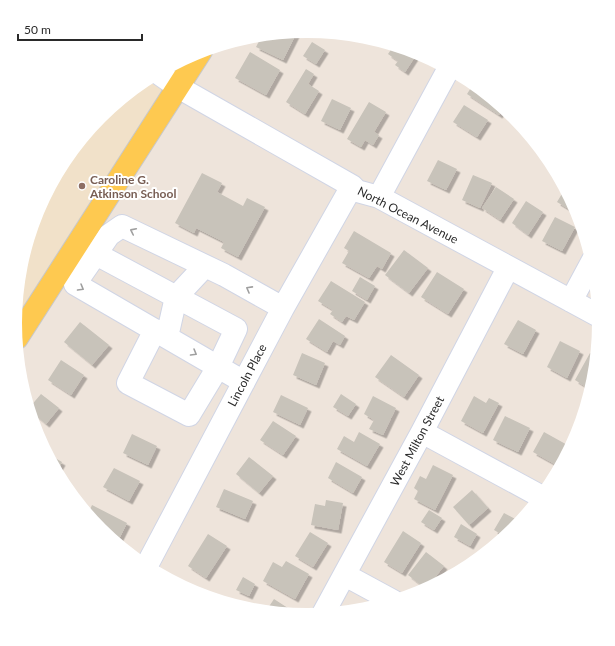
<svg xmlns="http://www.w3.org/2000/svg" width="615" height="646" font-family="Lato,sans-serif">
<style>
.education{fill:#f1e1c9}
.building{fill:#c8c3ba;filter:url(#shadow)}
.lines{fill:none;stroke-linecap:round;stroke-linejoin:round}
.minor-casing{stroke:#d0d5e5;stroke-width:24}
.major-casing{stroke:#c8c8c8;stroke-width:24}
.minor{stroke:#fff;stroke-width:22}
.major{stroke:#fec950;stroke-width:22}
.oneway{stroke:#9f9f9f}
.education-dot{fill:#8d6e63;stroke:#fff;stroke-width:1.5}
.labels{text-anchor:middle;dominant-baseline:central;stroke-width:4;stroke-linejoin:round;paint-order:stroke}
.education-label{font-size:12px;font-weight:bold;fill:#785e54;stroke:#fff;text-anchor:start}
.street-label{font-size:12px;fill:#2a2a2a;stroke:#fff}
</style>
<defs>
<filter id="shadow"><feDropShadow dx="3.5" dy="3.5" stdDeviation="0" flood-color="#0004"/></filter>
</defs>
<rect width="100%" height="100%" fill="#eee4db"/>
<path class="education" d="M 196,53 L 15,323 L 21,266 L 37,211 L 64,160 L 101,116 L 145,80 Z"/>
<path class="building" d="M 292,32 L 296,34 L 283,60 L 256,47 L 262,35 Z
M 312,42 L 325,50 L 316,64 L 303,56 Z
M 394,45 L 418,52 L 405,72 L 395,65 L 398,61 L 388,54 Z
M 250,52 L 280,70 L 266,95 L 235,78 Z
M 306,69 L 314,74 L 308,84 L 319,91 L 305,114 L 286,102 Z
M 474,83 L 504,107 L 499,115 L 467,94 Z
M 332,99 L 351,108 L 340,130 L 321,121 Z
M 369,102 L 386,112 L 374,132 L 379,135 L 373,145 L 365,140 L 361,147 L 347,139 Z
M 464,105 L 488,120 L 477,137 L 453,122 Z
M 438,160 L 457,169 L 446,190 L 427,181 Z
M 202,173 L 222,183 L 217,192 L 243,206 L 247,198 L 265,207 L 238,257 L 221,248 L 224,242 L 196,228 L 194,233 L 175,223 Z
M 473,175 L 492,183 L 480,208 L 462,200 Z
M 496,187 L 514,199 L 500,220 L 482,208 Z
M 563,192 L 570,197 L 575,206 L 572,211 L 557,202 Z
M 526,201 L 543,212 L 528,235 L 512,223 Z
M 555,217 L 575,227 L 562,251 L 542,241 Z
M 354,231 L 391,253 L 382,269 L 377,266 L 369,278 L 342,263 L 349,251 L 344,248 Z
M 404,250 L 428,268 L 409,293 L 385,275 Z
M 437,272 L 464,289 L 448,314 L 421,297 Z
M 360,277 L 375,286 L 367,300 L 352,291 Z
M 331,281 L 365,302 L 354,320 L 346,316 L 342,322 L 330,314 L 333,310 L 318,301 Z
M 319,319 L 345,336 L 340,345 L 333,341 L 327,352 L 306,339 Z
M 518,320 L 536,330 L 523,354 L 504,344 Z
M 80,322 L 109,345 L 92,365 L 64,342 Z
M 560,341 L 580,351 L 567,378 L 547,367 Z
M 302,353 L 325,363 L 316,385 L 293,375 Z
M 590,353 L 597,357 L 594,380 L 591,390 L 575,380 Z
M 391,355 L 419,375 L 404,397 L 375,377 Z
M 61,360 L 84,375 L 71,395 L 48,380 Z
M 41,394 L 59,408 L 46,424 L 30,411 L 29,408 Z
M 341,394 L 356,404 L 348,416 L 333,407 Z
M 281,395 L 308,408 L 300,425 L 273,412 Z
M 373,396 L 396,408 L 383,435 L 369,429 L 374,420 L 364,414 Z
M 474,396 L 486,403 L 489,398 L 499,403 L 483,433 L 461,421 Z
M 505,416 L 530,428 L 518,452 L 493,440 Z
M 273,421 L 296,436 L 283,455 L 260,440 Z
M 359,432 L 380,444 L 367,466 L 337,449 L 344,436 L 354,442 Z
M 544,432 L 571,447 L 560,467 L 533,452 Z
M 132,434 L 157,446 L 148,465 L 123,453 Z
M 48,454 L 62,462 L 57,471 Z
M 249,457 L 273,476 L 259,493 L 236,474 Z
M 336,462 L 362,477 L 353,493 L 328,478 Z
M 433,465 L 453,475 L 435,510 L 414,499 L 418,491 L 414,488 L 420,476 L 426,479 Z
M 114,468 L 140,481 L 129,501 L 103,487 Z
M 224,489 L 253,501 L 245,519 L 216,507 Z
M 472,490 L 488,508 L 469,525 L 453,507 Z
M 326,500 L 343,503 L 338,530 L 311,525 L 315,504 L 325,506 Z
M 92,505 L 127,523 L 117,543 L 101,530 L 88,514 Z
M 429,510 L 442,518 L 434,530 L 421,522 Z
M 504,513 L 521,522 L 514,530 L 506,537 L 494,530 Z
M 461,524 L 477,534 L 470,546 L 454,537 Z
M 403,531 L 421,543 L 402,573 L 384,562 Z
M 310,532 L 328,543 L 313,567 L 295,556 Z
M 208,534 L 227,546 L 206,578 L 188,566 Z
M 426,552 L 444,566 L 426,589 L 408,575 Z
M 286,561 L 309,574 L 295,599 L 263,581 L 273,562 L 282,567 Z
M 243,577 L 255,584 L 249,596 L 236,590 Z
M 274,599 L 294,612 L 293,614 L 266,611 Z"/>
<g class="lines">
<defs>
<path id="minor" d="M 158,73 L 178,87 L 352,186 L 357,191 L 379,197 L 599,316
M 379,197 L 449,68
M 96,254 L 236,329 L 218,367 L 189,415 L 128,383 L 155,330
M 571,301 L 593,260
M 167,337 L 176,297 L 205,266
M 244,382 L 75,284 L 109,235 L 122,226 L 224,275 L 283,308
M 422,432 L 542,497
M 146,567 L 283,308 L 352,186
M 345,575 L 393,601
M 323,614 L 422,432 L 508,268"/>
<path id="major" d="M 17,338 L 201,51"/>
</defs>
<use href="#minor" class="minor-casing"/>
<use href="#major" class="major-casing"/>
<use href="#minor" class="minor"/>
<use href="#major" class="major"/>
</g>
<defs><path id="oneway-chevron" d="M-2-3.5L2.5 0L-2 3.5" fill="none" stroke-width="1.6" stroke-linecap="round" stroke-linejoin="round"/></defs>
<g class="oneway">
<use href="#oneway-chevron" transform="translate(133 231) rotate(-154)"/>
<use href="#oneway-chevron" transform="translate(81 288) rotate(30)"/>
<use href="#oneway-chevron" transform="translate(249 289) rotate(-151)"/>
<use href="#oneway-chevron" transform="translate(194 353) rotate(30)"/>
</g>
<circle class="education-dot" cx="82" cy="186" r="4"/>
<g class="labels">
<g class="education-label">
<text x="90" y="179">Caroline G.<tspan x="90" dy="14">Atkinson School</tspan></text>
</g>
<g class="street-label">
<text transform="translate(408 215) rotate(27)">North Ocean Avenue</text>
<text transform="translate(247 375) rotate(-62)">Lincoln Place</text>
<text transform="translate(417 441) rotate(-62)">West Milton Street</text>
</g>
</g>
<path d="M0 0H615V646H0ZM22 323a285 285 0 1 1 570 0a285 285 0 1 1-570 0Z" fill="#fff" fill-rule="evenodd"/>
<path d="M18 34v6h124v-6" fill="none" stroke="#2a2a2a" stroke-width="2"/>
<text x="24" y="34" font-size="12" fill="#2a2a2a" stroke="#ffffff" stroke-width="3" paint-order="stroke">50 m</text>
</svg>
